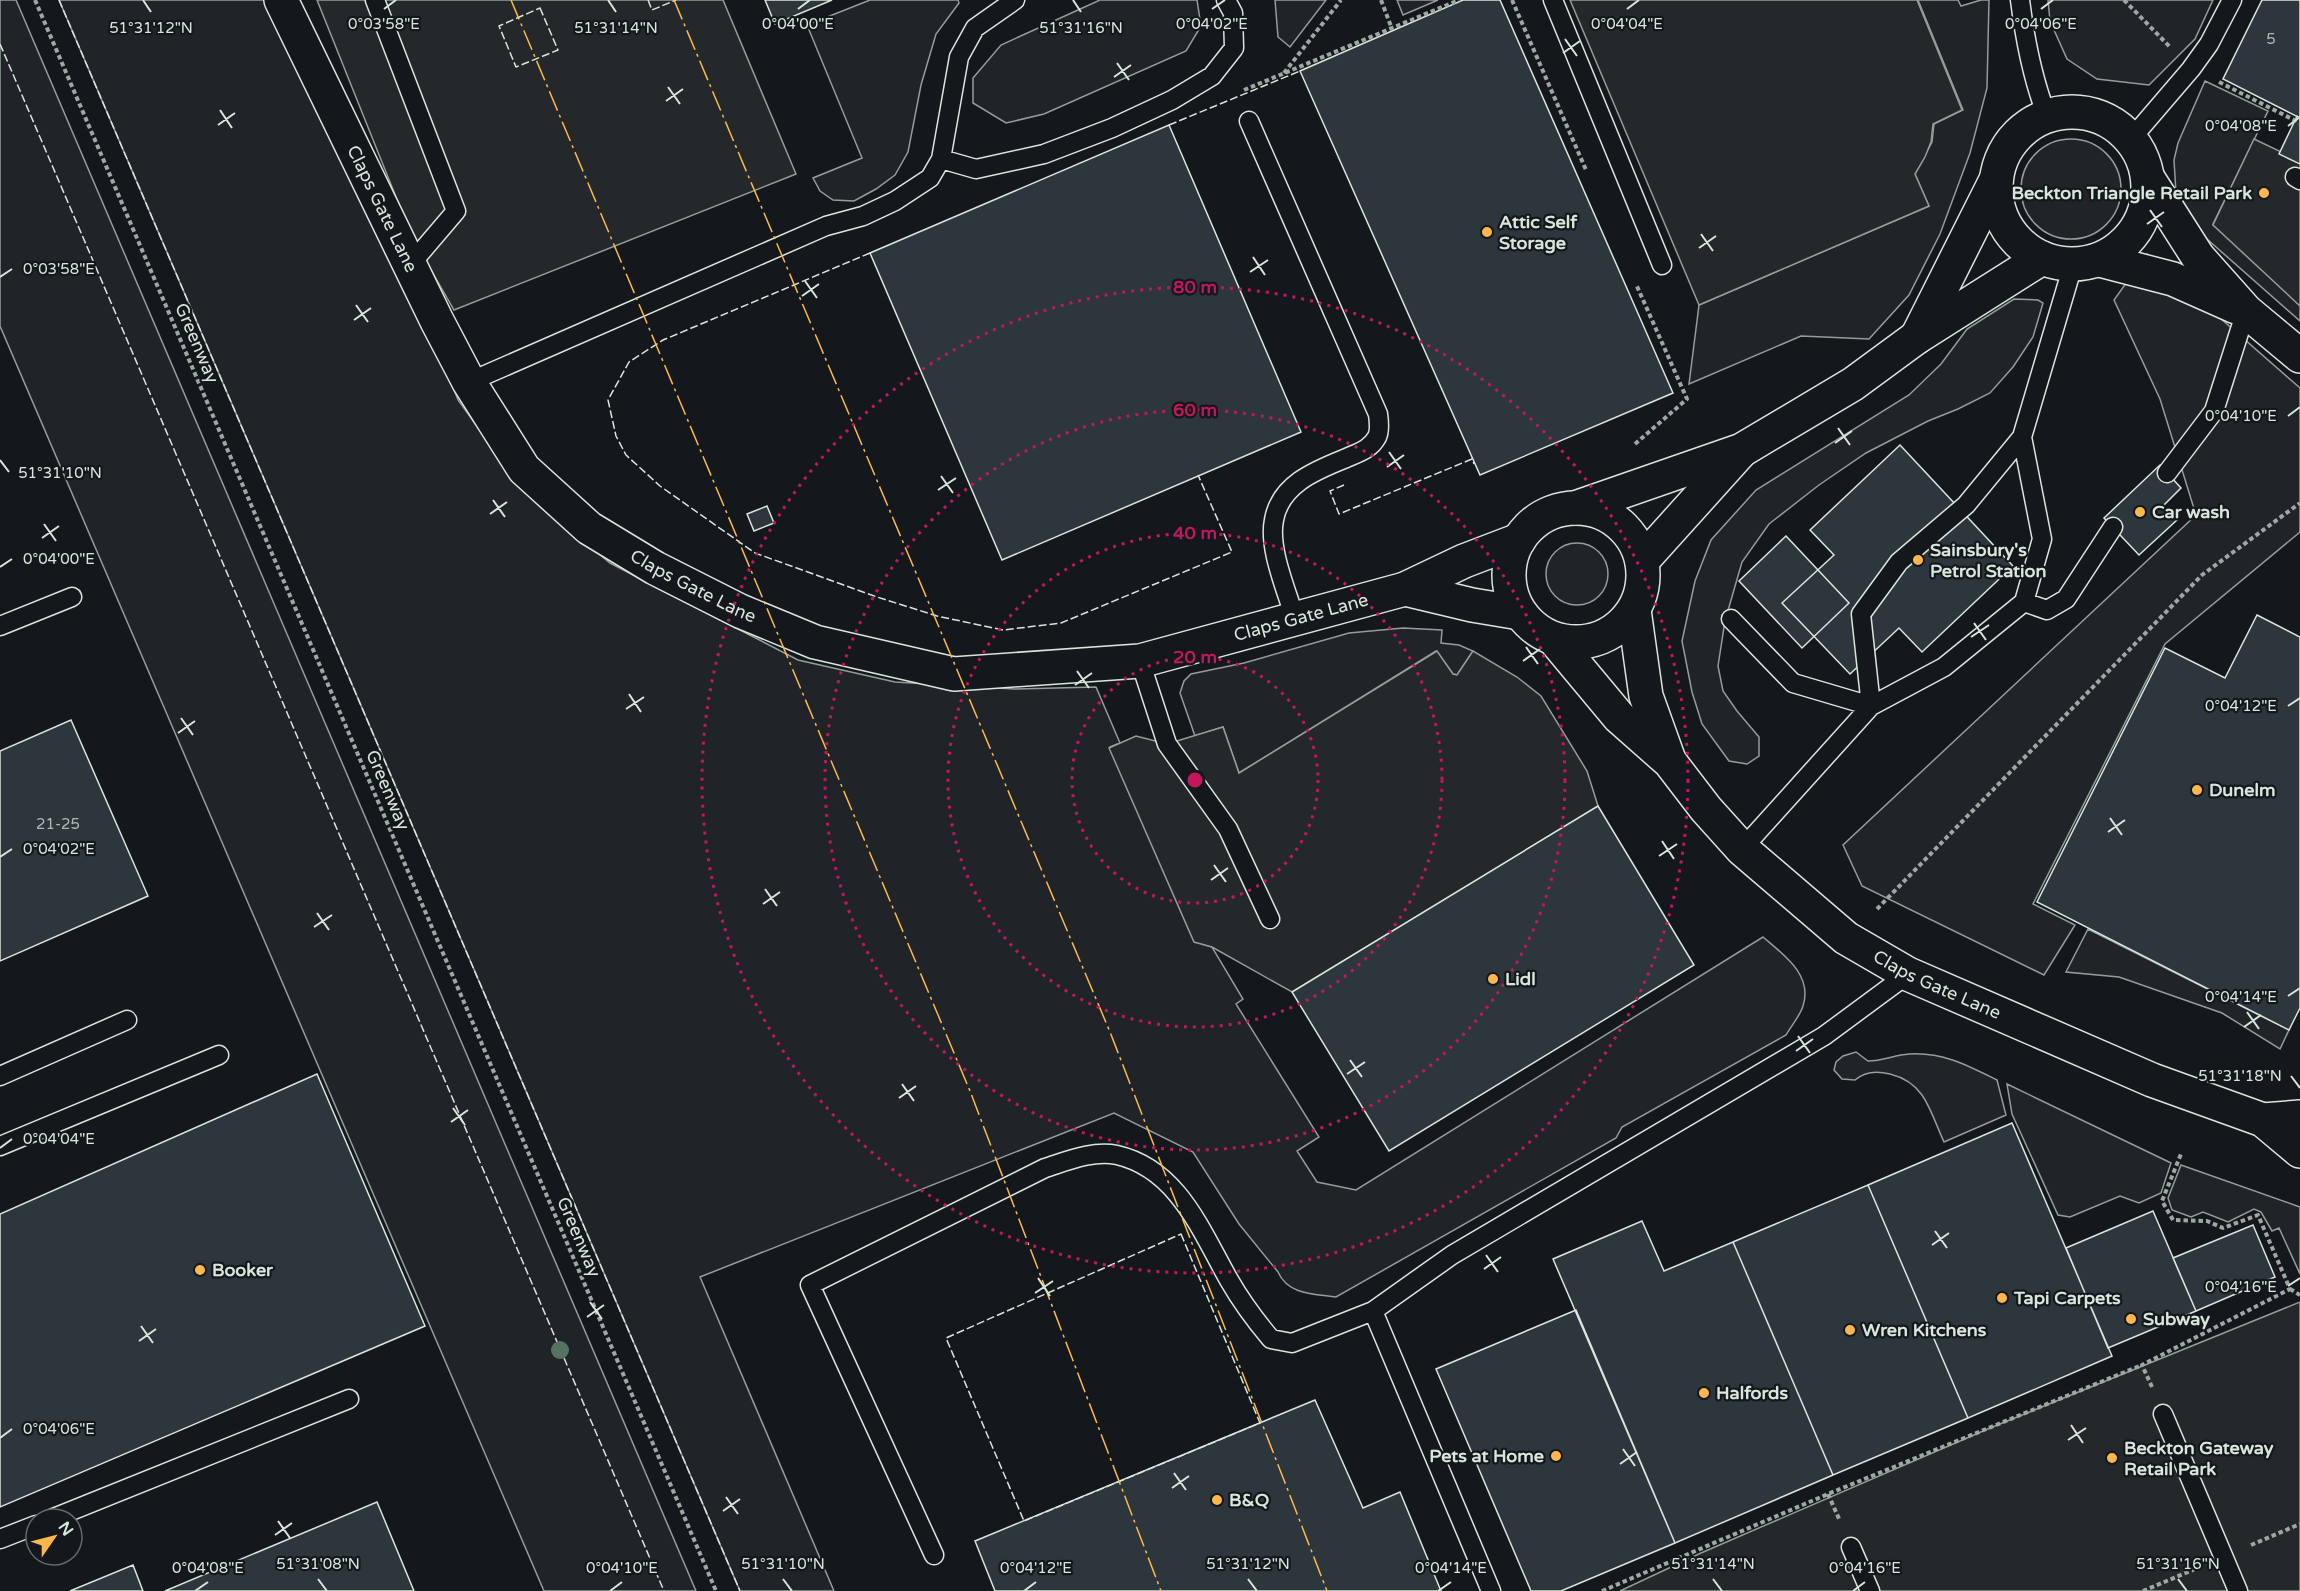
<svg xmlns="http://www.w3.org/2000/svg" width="2300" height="1591" font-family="'Varela Round',sans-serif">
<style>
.green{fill:#202428;stroke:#939e99;stroke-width:1.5}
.parking{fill:#24282b;stroke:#939e99;stroke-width:1.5}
.building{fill:#2c363c;stroke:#d8e6dc;stroke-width:1.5}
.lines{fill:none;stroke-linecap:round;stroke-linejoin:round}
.service-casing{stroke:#d8e6dc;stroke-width:21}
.minor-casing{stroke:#d8e6dc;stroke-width:36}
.tertiary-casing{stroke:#d8e6dc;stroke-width:36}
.path{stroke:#9da8a2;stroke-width:4;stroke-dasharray:4.5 3;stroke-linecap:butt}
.service{stroke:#14181c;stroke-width:18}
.minor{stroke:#14181c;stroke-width:33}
.tertiary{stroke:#14181c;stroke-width:33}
.fence{stroke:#d8e6dc;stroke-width:1.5;stroke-dasharray:8 3;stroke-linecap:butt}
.power{stroke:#ffb74d;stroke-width:1.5;stroke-dasharray:21 4.5 3 4.5;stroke-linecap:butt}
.tree{fill:#55745f}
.ticks{fill:none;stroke:#d8e6dc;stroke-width:2}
.ring{fill:none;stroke:#c2185b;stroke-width:3;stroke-dasharray:3 6}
.poi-dot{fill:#ffb74d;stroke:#14181c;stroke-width:2}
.labels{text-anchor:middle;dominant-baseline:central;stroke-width:4.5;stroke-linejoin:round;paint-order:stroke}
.number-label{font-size:15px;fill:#adbab4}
.poi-label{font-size:18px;font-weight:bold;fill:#d8e6dc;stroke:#14181c;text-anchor:start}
.street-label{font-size:18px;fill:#d8e6dc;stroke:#14181c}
.ticks-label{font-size:15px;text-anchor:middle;fill:#d8e6dc;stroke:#14181c;stroke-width:4.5;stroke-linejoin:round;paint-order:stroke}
.centre{fill:#c2185b;stroke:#14181c;stroke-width:3}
.ring-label{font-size:18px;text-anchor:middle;font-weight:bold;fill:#c2185b;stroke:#14181c;stroke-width:4.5;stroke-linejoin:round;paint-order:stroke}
</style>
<rect width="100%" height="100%" fill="#14181c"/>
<path class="green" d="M 0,0 L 16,0 L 696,1591 L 544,1591 L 0,326 Z
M 59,0 L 299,0 L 458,400 L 523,490 L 610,563 L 798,660 L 895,682 L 1015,689 L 1096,687 L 1120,743 L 1110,747 L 1194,941 L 1212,947 L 1243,999 L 1236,1004 L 1319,1137 L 1297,1151 L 1317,1182 L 1356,1190 L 1763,937 C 1784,955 1813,975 1803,1006 C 1800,1016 1791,1026 1786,1035 L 1622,1127 L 1616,1138 L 1336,1297 C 1315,1294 1288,1295 1278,1272 L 1239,1224 L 1193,1152 L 1114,1113 L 700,1277 L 834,1591 L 740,1591 Z
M 870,0 L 958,0 L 959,3 L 936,34 L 921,85 L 908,152 L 895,175 L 876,189 L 854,201 L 833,200 L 820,191 L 813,178 L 862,158 L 807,25 Z
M 1100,0 L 1197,0 L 1201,26 L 1186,51 L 1044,114 L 1006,123 L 973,103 L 973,78 L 1001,45 Z
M 1275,0 L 1326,0 L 1290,47 L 1278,37 Z
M 1397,0 L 1438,0 L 1403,15 Z
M 1918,0 L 1958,0 L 1961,6 L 1981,0 L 1989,0 L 1987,88 L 1970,153 L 1940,234 L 1909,295 L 1869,339 L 1801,336 L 1689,384 L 1699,305 L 1929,206 L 1915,174 L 1932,142 L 1934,124 L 1963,110 Z
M 2048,0 L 2213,0 L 2195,39 L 2149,85 L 2097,79 L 2067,59 L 2050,21 Z
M 2205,81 L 2268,111 L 2213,224 L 2300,300 L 2300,321 L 2199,232 L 2176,193 L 2174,160 L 2178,143 Z
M2021 189a50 50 0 1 1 100 0a50 50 0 1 1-100 0Z
M 2147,254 L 2300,388 L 2300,532 L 2165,644 L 2033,904 L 2075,925 L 2044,975 L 1862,886 L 1843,845 L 2196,515 L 2160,399 L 2114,300 Z
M 2014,299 L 2038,300 L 2043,303 L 2033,337 L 2013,367 L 1990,393 L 1958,409 L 1928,421 L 1866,453 L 1819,485 L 1769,524 L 1742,562 L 1725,621 L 1718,666 L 1723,691 L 1737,711 L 1759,737 L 1759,756 L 1747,764 L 1729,761 L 1702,724 L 1692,692 L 1682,641 L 1695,581 L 1711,540 L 1756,490 L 1909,395 L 1941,364 L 1967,329 Z
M1546 574a31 31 0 1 1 62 0a31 31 0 1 1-62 0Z
M 1403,628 L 1442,630 L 1441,643 L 1459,645 L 1473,651 L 1457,675 L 1453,674 L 1436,651 L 1239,773 L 1223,727 L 1195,736 L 1180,693 L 1184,681 L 1191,674 L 1244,663 L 1349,633 Z
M 2088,929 L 2289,1030 L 2280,1049 L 2222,1013 L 2119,977 L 2066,972 Z
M 1856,1052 L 1868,1061 C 1882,1061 1895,1055 1909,1054 C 1943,1052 1967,1065 1997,1080 L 2006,1115 L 1944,1142 C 1937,1127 1931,1108 1922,1095 C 1908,1075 1873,1064 1855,1080 L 1842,1079 L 1834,1070 L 1836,1062 L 1843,1056 Z
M 2007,1084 L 2171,1163 L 2161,1193 L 2139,1203 L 2120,1196 L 2070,1217 L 2058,1215 L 2012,1114 Z
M 2181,1165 L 2300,1207 L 2300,1274 L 2279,1228 L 2272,1231 L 2261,1212 L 2254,1209 L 2228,1222 L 2203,1212 L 2191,1217 L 2172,1210 L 2168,1198 Z"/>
<path class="parking" d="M 317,0 L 723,0 L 796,174 L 454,310 L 412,237 Z
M 1570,0 L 1917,0 L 1962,110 L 1933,124 L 1931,142 L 1925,157 L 1915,174 L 1929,206 L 1699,305 Z
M 2254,139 L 2300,161 L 2300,306 L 2213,225 Z
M 1437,651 L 1453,674 L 1457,675 L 1473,651 L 1517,677 L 1541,696 L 1587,771 L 1598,806 L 1292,992 L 1212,947 L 1194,942 L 1109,748 L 1136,736 L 1167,744 L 1223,727 L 1239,773 Z
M 2300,1302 L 2300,1591 L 1620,1591 L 1701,1553 L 1990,1428 Z"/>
<path class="building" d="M 765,0 L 832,0 L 775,24 Z
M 1463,0 L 1500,0 L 1673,393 L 1480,475 L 1300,71 Z
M 2262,0 L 2300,0 L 2300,118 L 2223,79 Z
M 2297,116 L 2300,118 L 2300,164 L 2279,154 Z
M 1169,125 L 1301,432 L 1002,560 L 870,253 Z
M 1900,445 L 2013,566 L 1922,652 L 1899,628 L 1850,674 L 1782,603 L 1834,555 L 1810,530 Z
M 2160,465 L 2181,488 L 2163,506 L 2177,520 L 2139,555 L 2104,518 Z
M 767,506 L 774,523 L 754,531 L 747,514 Z
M 1786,536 L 1849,603 L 1802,648 L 1739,581 Z
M 2257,615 L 2300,637 L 2300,1008 L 2289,1030 L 2037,902 L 2165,648 L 2225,678 Z
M 71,720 L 148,896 L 0,961 L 0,751 Z
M 1598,806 L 1694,965 L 1389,1151 L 1292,992 Z
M 317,1074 L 425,1326 L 0,1507 L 0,1214 Z
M 2012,1123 L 2112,1356 L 1968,1418 L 1868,1185 Z
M 1868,1185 L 1968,1418 L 1833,1475 L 1733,1242 Z
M 2153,1211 L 2196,1311 L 2108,1348 L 2066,1248 Z
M 1642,1221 L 1664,1271 L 1733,1242 L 1833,1475 L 1675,1543 L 1553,1259 Z
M 2253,1225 L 2275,1277 L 2196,1311 L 2173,1258 Z
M 1576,1310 L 1675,1543 L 1561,1591 L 1531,1591 L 1436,1369 Z
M 1315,1400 L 1363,1508 L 1400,1492 L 1441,1591 L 995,1591 L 975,1541 Z
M 377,1502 L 414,1591 L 165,1591 Z
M 133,1565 L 143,1591 L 70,1591 Z"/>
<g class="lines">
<defs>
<path id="service" d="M 375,0 L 456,211 L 410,265
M 1553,0 L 1662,265
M 2020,0 C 2025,40 2032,78 2047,116
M 1249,121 L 1378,414 C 1379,421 1380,431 1377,437 C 1370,450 1357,453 1344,459 C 1314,471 1280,485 1274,520 C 1268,549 1287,591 1295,619
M 2131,139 L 2191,69 L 2209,44 L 2232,0
M 941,159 L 976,169 L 1044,154 L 1112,128 L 1172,100 L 1212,76 L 1234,48 L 1233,13 L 1226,0
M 2295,177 L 2300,180
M 469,382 L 826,226 L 863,216 L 895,201 L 930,178 L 941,159 L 959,57 L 975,28 L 1015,0
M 2167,473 L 2214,411 L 2246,311
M 2024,602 L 2047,610 L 2066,599 L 2113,527
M 1731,619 L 1793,683 L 1871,706 L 1944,667 L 2024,602 L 2042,539 L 2022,437
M 0,626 L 72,597
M 1140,661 L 1167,744 L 1228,829 L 1270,919
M 1742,849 L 1871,706 L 1861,614 L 1899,562 L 1966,505 L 2022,437 L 2073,265
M 0,1076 L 127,1020
M 0,1146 L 219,1055
M 1373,1311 L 1491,1591
M 2163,1414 L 2238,1591
M 51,1519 L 349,1399
M 0,1539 L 36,1525
M 1851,1547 L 1870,1591
M 934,1555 L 810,1285 L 1045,1168 C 1067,1161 1093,1150 1117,1155 C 1178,1169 1201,1231 1229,1280 C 1241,1301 1255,1320 1271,1339 L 1292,1343 L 1373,1311 L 1452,1255 L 1824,1036 L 1908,974"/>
<g id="minor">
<path id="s1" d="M 281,0 L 437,321 L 469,382 L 524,469 L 589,528 L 655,568 L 740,611 L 815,642 L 954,674 L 1140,661 L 1405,589 L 1464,561 L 1519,540"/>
<circle cx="2072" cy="188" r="76"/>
<path d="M 2149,180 L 2198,257 L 2246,311 L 2300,356"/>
<path d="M 2100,260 L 2173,279 L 2236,307"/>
<path d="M 1917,337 L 1996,180"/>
<path d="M 1575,508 L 1742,450 L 1853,384 L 1917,337 L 2042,258"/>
<path d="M 1642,561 L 1741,451"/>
<path d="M 1405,589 L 1472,605 L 1520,613"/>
</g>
<g id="tertiary">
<circle cx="1576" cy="575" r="67"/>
<path d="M 1634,610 L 1646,696 L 1669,760"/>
<path id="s2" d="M 1554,639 L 1619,717 L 1670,762 L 1706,809 L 1742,849 L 1846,938 L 1908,974 L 2152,1080 L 2263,1120 L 2300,1151"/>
<path d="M 2263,1120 L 2300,1117"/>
</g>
</defs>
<use href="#service" class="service-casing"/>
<use href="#minor" class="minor-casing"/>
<use href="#tertiary" class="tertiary-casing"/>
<path class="path" d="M 35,0 L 716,1591
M 1381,0 L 1392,29
M 1512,0 L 1586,170
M 2124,0 L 2170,47
M 1284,73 L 1341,0
M 2219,82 L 2300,123
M 1244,90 L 1459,0
M 1635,444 L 1687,399 L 1636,284
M 1877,909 L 2202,575 L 2300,503
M 2290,1289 L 2300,1295
M 2152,1387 L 2142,1365 L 2290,1289 L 2258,1215 L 2223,1228 L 2207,1221 L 2173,1220 L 2162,1201 L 2181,1154
M 1828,1494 L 1840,1521
M 2251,1545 L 2300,1524
M 1602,1591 L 1828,1494 L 2142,1365
M 2143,1591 L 2195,1569"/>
<use href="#service" class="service"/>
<use href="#minor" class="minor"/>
<use href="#tertiary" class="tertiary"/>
<path class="fence" d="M 59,0 L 740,1591
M 648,0 L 652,10 L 676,0
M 540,8 L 558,50 L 516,67 L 499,26 Z
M 0,44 L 664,1591
M 1169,125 L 1300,71
M 870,253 L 663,340 L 629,362 L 608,400 L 616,436 L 626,455 L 660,486 L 755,553 L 877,597 L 937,616 L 1003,630 L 1061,623 L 1232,552 L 1198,475
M 1344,485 L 1330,491 L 1339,514 L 1472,459 L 1474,464
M 1181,1234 L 1260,1423 L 1024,1521 L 946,1338 Z"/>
<path class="power" d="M 511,0 L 970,1091 L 1161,1591
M 674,0 L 1110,1032 L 1327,1591"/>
</g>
<circle class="tree" cx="560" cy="1350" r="9"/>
<path class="ticks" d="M 143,0 L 151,12M 608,0 L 616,12M 1073,0 L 1081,12M 384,9 L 396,0M 798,9 L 810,0M 1212,9 L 1225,0M 1627,9 L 1639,0M 2041,9 L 2053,0M 1565,39 L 1577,56M 1563,53 L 1580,41M 1117,63 L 1129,80M 1114,77 L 1131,65M 668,87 L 680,104M 666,101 L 683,89M 220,110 L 232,128M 218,125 L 235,113M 2288,126 L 2300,117M 2150,210 L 2162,227M 2147,224 L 2164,212M 1701,234 L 1713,251M 1699,248 L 1716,236M 1253,257 L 1265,275M 1250,272 L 1268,260M 0,277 L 12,269M 805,281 L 817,298M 802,296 L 819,284M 356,305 L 368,322M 354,320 L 371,308M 2288,416 L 2300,407M 1838,428 L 1850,445M 1835,443 L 1852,431M 1389,452 L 1401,469M 0,460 L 9,472M 1387,467 L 1404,455M 941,476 L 953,493M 938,490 L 956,478M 493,500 L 505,517M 490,514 L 507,502M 44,524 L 56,541M 42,538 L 59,526M 0,567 L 12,559M 1974,623 L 1986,640M 1971,637 L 1989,625M 1526,647 L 1538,664M 1523,661 L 1540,649M 1077,671 L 1089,688M 1075,685 L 1092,673M 629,694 L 641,712M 2288,706 L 2300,698M 626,709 L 644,697M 181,718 L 193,735M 178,733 L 195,721M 2110,818 L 2122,835M 2108,832 L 2125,820M 1662,841 L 1674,859M 1659,856 L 1677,844M 0,857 L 12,849M 1214,865 L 1226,882M 1211,880 L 1228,868M 765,889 L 777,906M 763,904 L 780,892M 317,913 L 329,930M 314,927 L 332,915M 2288,996 L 2300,988M 2247,1012 L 2259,1029M 2244,1027 L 2261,1015M 1798,1036 L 1810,1053M 1796,1051 L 1813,1039M 1350,1060 L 1362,1077M 1347,1074 L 1365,1062M 2291,1076 L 2300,1088M 902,1084 L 914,1101M 899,1098 L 916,1086M 453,1108 L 465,1125M 451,1122 L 468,1110M 0,1148 L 12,1139M 1935,1231 L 1947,1248M 1932,1245 L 1949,1233M 1486,1255 L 1498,1272M 1484,1269 L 1501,1257M 1038,1278 L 1050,1296M 2288,1286 L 2300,1278M 1035,1293 L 1053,1281M 590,1302 L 602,1319M 587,1317 L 604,1305M 141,1326 L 153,1343M 139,1341 L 156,1329M 2071,1425 L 2083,1443M 0,1438 L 12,1429M 2068,1440 L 2086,1428M 1623,1449 L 1635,1466M 1620,1464 L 1637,1452M 1174,1473 L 1186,1490M 1172,1488 L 1189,1476M 726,1497 L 738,1514M 723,1511 L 740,1499M 278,1521 L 290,1538M 275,1535 L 292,1523M 318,1579 L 327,1591M 783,1579 L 792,1591M 1248,1579 L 1257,1591M 1713,1579 L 1722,1591M 2178,1579 L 2187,1591M 195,1591 L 208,1582M 610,1591 L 622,1582M 1024,1591 L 1036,1582M 1438,1591 L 1451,1582M 1853,1591 L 1865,1582"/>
<g class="ring">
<circle cx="1195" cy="780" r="123"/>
<circle cx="1195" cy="780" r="247"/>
<circle cx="1195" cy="780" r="370"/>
<circle cx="1195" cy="780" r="493"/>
</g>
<g class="poi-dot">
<circle cx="2264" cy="193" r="6"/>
<circle cx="1487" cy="232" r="6"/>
<circle cx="2140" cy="512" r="6"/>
<circle cx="1918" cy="560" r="6"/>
<circle cx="2197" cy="790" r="6"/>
<circle cx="1493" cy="979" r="6"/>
<circle cx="200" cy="1270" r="6"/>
<circle cx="2002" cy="1298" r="6"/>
<circle cx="2131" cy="1319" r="6"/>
<circle cx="1850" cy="1330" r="6"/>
<circle cx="1704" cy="1393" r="6"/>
<circle cx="1556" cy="1456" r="6"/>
<circle cx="2112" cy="1458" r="6"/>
<circle cx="1217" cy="1500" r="6"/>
</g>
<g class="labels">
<g class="number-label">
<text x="2271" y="39">5</text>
<text x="58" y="824">21-25</text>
</g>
<g class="poi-label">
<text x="2252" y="193" text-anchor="end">Beckton Triangle Retail Park</text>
<text x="1499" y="222">Attic Self<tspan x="1499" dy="21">Storage</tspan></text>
<text x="2152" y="512">Car wash</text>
<text x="1930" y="550">Sainsbury's<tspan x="1930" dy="21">Petrol Station</tspan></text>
<text x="2209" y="790">Dunelm</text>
<text x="1505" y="979">Lidl</text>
<text x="212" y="1270">Booker</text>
<text x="2014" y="1298">Tapi Carpets</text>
<text x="2143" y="1319">Subway</text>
<text x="1862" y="1330">Wren Kitchens</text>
<text x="1716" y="1393">Halfords</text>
<text x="2124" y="1448">Beckton Gateway<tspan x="2124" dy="21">Retail Park</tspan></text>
<text x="1544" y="1456" text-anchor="end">Pets at Home</text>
<text x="1229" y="1500">B&amp;Q</text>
</g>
<g class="street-label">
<text stroke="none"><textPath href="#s1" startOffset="232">Claps Gate Lane</textPath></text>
<text transform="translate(197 343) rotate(67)">Greenway</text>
<text stroke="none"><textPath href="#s1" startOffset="736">Claps Gate Lane</textPath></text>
<text stroke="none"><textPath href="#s1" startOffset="1366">Claps Gate Lane</textPath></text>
<text transform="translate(388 790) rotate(67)">Greenway</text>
<text stroke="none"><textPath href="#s2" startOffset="522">Claps Gate Lane</textPath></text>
<text transform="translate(579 1237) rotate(67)">Greenway</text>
</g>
</g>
<g class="ticks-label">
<text x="384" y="29">0°03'58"E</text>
<text x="798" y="29">0°04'00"E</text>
<text x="1212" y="29">0°04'02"E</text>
<text x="1627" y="29">0°04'04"E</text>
<text x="2041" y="29">0°04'06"E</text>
<text x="151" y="33">51°31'12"N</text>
<text x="616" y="33">51°31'14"N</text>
<text x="1081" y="33">51°31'16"N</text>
<text x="2241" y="131">0°04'08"E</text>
<text x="59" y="274">0°03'58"E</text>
<text x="2241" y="421">0°04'10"E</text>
<text x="60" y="478">51°31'10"N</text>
<text x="59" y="564">0°04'00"E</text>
<text x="2241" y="711">0°04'12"E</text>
<text x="59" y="854">0°04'02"E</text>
<text x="2241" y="1002">0°04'14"E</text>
<text x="2240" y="1081">51°31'18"N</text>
<text x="59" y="1144">0°04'04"E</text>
<text x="2241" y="1292">0°04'16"E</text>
<text x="59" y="1434">0°04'06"E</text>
<text x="318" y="1569">51°31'08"N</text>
<text x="783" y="1569">51°31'10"N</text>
<text x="1248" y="1569">51°31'12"N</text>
<text x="1713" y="1569">51°31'14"N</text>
<text x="2178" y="1569">51°31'16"N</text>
<text x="208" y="1573">0°04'08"E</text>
<text x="622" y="1573">0°04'10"E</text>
<text x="1036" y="1573">0°04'12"E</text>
<text x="1451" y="1573">0°04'14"E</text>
<text x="1865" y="1573">0°04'16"E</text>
</g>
<circle cx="1195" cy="780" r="9" class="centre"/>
<g class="ring-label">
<text x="1195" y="293">80 m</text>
<text x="1195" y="416">60 m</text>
<text x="1195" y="539">40 m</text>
<text x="1195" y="663">20 m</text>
</g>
<g transform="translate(54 1537) rotate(55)"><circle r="28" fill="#14181c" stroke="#626a69" stroke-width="1.5"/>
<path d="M0-4.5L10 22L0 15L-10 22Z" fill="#ffb74d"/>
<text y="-9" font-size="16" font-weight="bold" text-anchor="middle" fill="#d8e6dc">N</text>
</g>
</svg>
